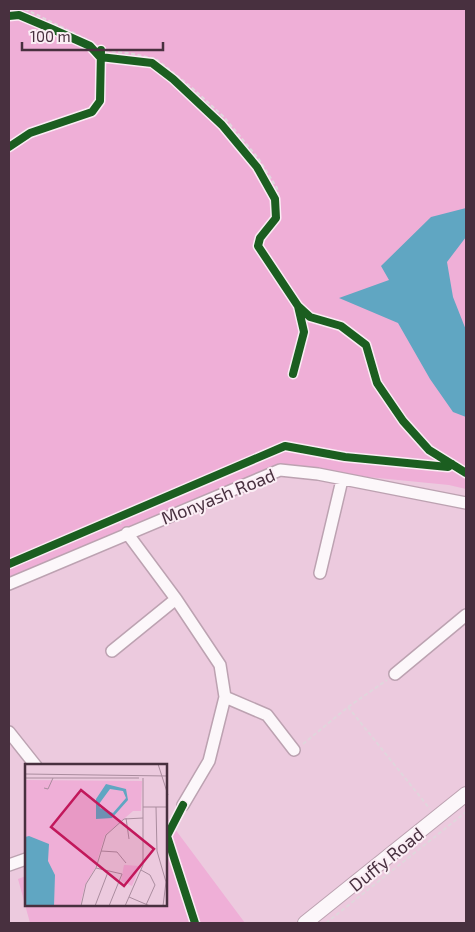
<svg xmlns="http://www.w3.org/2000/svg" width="475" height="932" font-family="'Exo 2',sans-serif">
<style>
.green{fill:#efafd7}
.water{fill:#60a6c2}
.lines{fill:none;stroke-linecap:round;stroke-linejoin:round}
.minor-casing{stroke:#bca2b1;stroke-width:14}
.major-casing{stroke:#bca2b1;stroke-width:16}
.path{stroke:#e0d6dc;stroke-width:2;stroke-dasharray:4 2.5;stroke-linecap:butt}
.minor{stroke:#fcf7fa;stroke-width:11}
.major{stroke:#fcf7fa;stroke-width:14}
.cycleway-casing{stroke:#fbeef5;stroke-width:11}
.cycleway{stroke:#1b5e20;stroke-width:8}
.labels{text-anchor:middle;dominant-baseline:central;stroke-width:4;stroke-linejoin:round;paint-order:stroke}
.street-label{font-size:18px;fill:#48303f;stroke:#fbeef5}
.inset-road{fill:none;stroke:#aa8c9e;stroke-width:1}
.view{fill:#c2185b;fill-opacity:0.15;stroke:#c2185b;stroke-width:2.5}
.inset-edge{fill:none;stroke:#48303f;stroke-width:2.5}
</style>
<rect width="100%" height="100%" fill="#eccade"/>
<path class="green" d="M 9,9 L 466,9 L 466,489 L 449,485 L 276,468 L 31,571 L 9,578 Z
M 166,817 L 245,923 L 30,923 L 18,879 L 26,876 L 26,906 L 166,906 Z"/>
<path class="water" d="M 466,208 L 466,237 L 447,262 L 453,297 L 466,330 L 466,417 L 453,412 L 430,379 L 398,323 L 339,298 L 389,280 L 381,266 L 431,217 Z"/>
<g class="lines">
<defs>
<path id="minor" d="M 127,533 L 176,599 L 220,665 L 225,697 L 209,761 L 183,805
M 320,573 L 342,480
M 9,584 L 280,470 L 318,474 L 466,503
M 112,651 L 176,599
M 395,674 L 466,615
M 225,697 L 267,715 L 294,750
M 9,732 L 36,766
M 9,865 L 26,859"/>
<path id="major" d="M 305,923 L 466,794"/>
</defs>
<use href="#minor" class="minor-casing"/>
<use href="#major" class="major-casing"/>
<path class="path" d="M 25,9 L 92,42 L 101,50 L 134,54 L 156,59 L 190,86 L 224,117 L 258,158 L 277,188 L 280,207 L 276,218
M 9,10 L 15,9
M 19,15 L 22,9
M 365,360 L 369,359
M 117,517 L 121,524
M 348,707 L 430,809
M 303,744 L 348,707 L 387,680
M 326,923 L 466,812"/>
<use href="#minor" class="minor"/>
<use href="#major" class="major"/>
<defs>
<path id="cycleway" d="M 9,16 L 19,15 L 52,29 L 90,46 L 100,57 L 152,63 L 173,79 L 222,125 L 257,167 L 275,199 L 276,218 L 260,238 L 258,246 L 298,306 L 310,317 L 341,326 L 366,345 L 377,383 L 403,421 L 429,450 L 466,473
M 9,147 L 30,133 L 92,112 L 100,101 L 101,50
M 293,374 L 304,332 L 298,306
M 9,564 L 285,446 L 345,457 L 448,467 L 452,464
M 183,805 L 167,836 L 195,923"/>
</defs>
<use href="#cycleway" class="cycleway-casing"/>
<use href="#cycleway" class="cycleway"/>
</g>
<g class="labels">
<g class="street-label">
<text transform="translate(218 496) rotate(-22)">Monyash Road</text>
<text transform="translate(386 859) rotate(-39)">Duffy Road</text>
</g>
</g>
<g transform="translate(25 764)">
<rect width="142" height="142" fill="#eccade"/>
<path d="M 0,16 L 117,17 L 116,47 L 108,47 L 80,71 L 70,104 L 60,121 L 55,142 L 0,142 ZM 99,101 L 115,102 L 107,122 L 96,117 Z" fill="#efafd7"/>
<path d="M 81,20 L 101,25 L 103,36 L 87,54 L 71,55 L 71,35 ZM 85,25 L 98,27 L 101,34 L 88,49 L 75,44 L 74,40 ZM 4,72 L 24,80 L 23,97 L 30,111 L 29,142 L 0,142 L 0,73 Z" fill="#60a6c2" fill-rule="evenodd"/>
<path class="inset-road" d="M 133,0 L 143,31M 0,10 L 143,12M 0,14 L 114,14M 19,24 L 23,25 L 28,14M 118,43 L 143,43M 131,43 L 132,87 L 141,118 L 138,142M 101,54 L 104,75M 76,87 L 92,88 L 101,99M 71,104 L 97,110 L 84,142M 116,106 L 125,111 L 130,121 L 121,141M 104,133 L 125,142M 56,142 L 61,120 L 71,104 L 81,71 L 99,55 L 118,54M 70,142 L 83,108M 100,142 L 118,101 L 118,14"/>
<path class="view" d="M 56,26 L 129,85 L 99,122 L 26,63 Z"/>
<rect width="142" height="142" class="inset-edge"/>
</g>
<rect width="475" height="932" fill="none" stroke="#48303f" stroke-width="20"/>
<path d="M22 42v8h141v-8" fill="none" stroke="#48303f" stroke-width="2.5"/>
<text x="30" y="42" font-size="15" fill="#48303f" stroke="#fbeef5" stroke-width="4" paint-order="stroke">100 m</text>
</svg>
